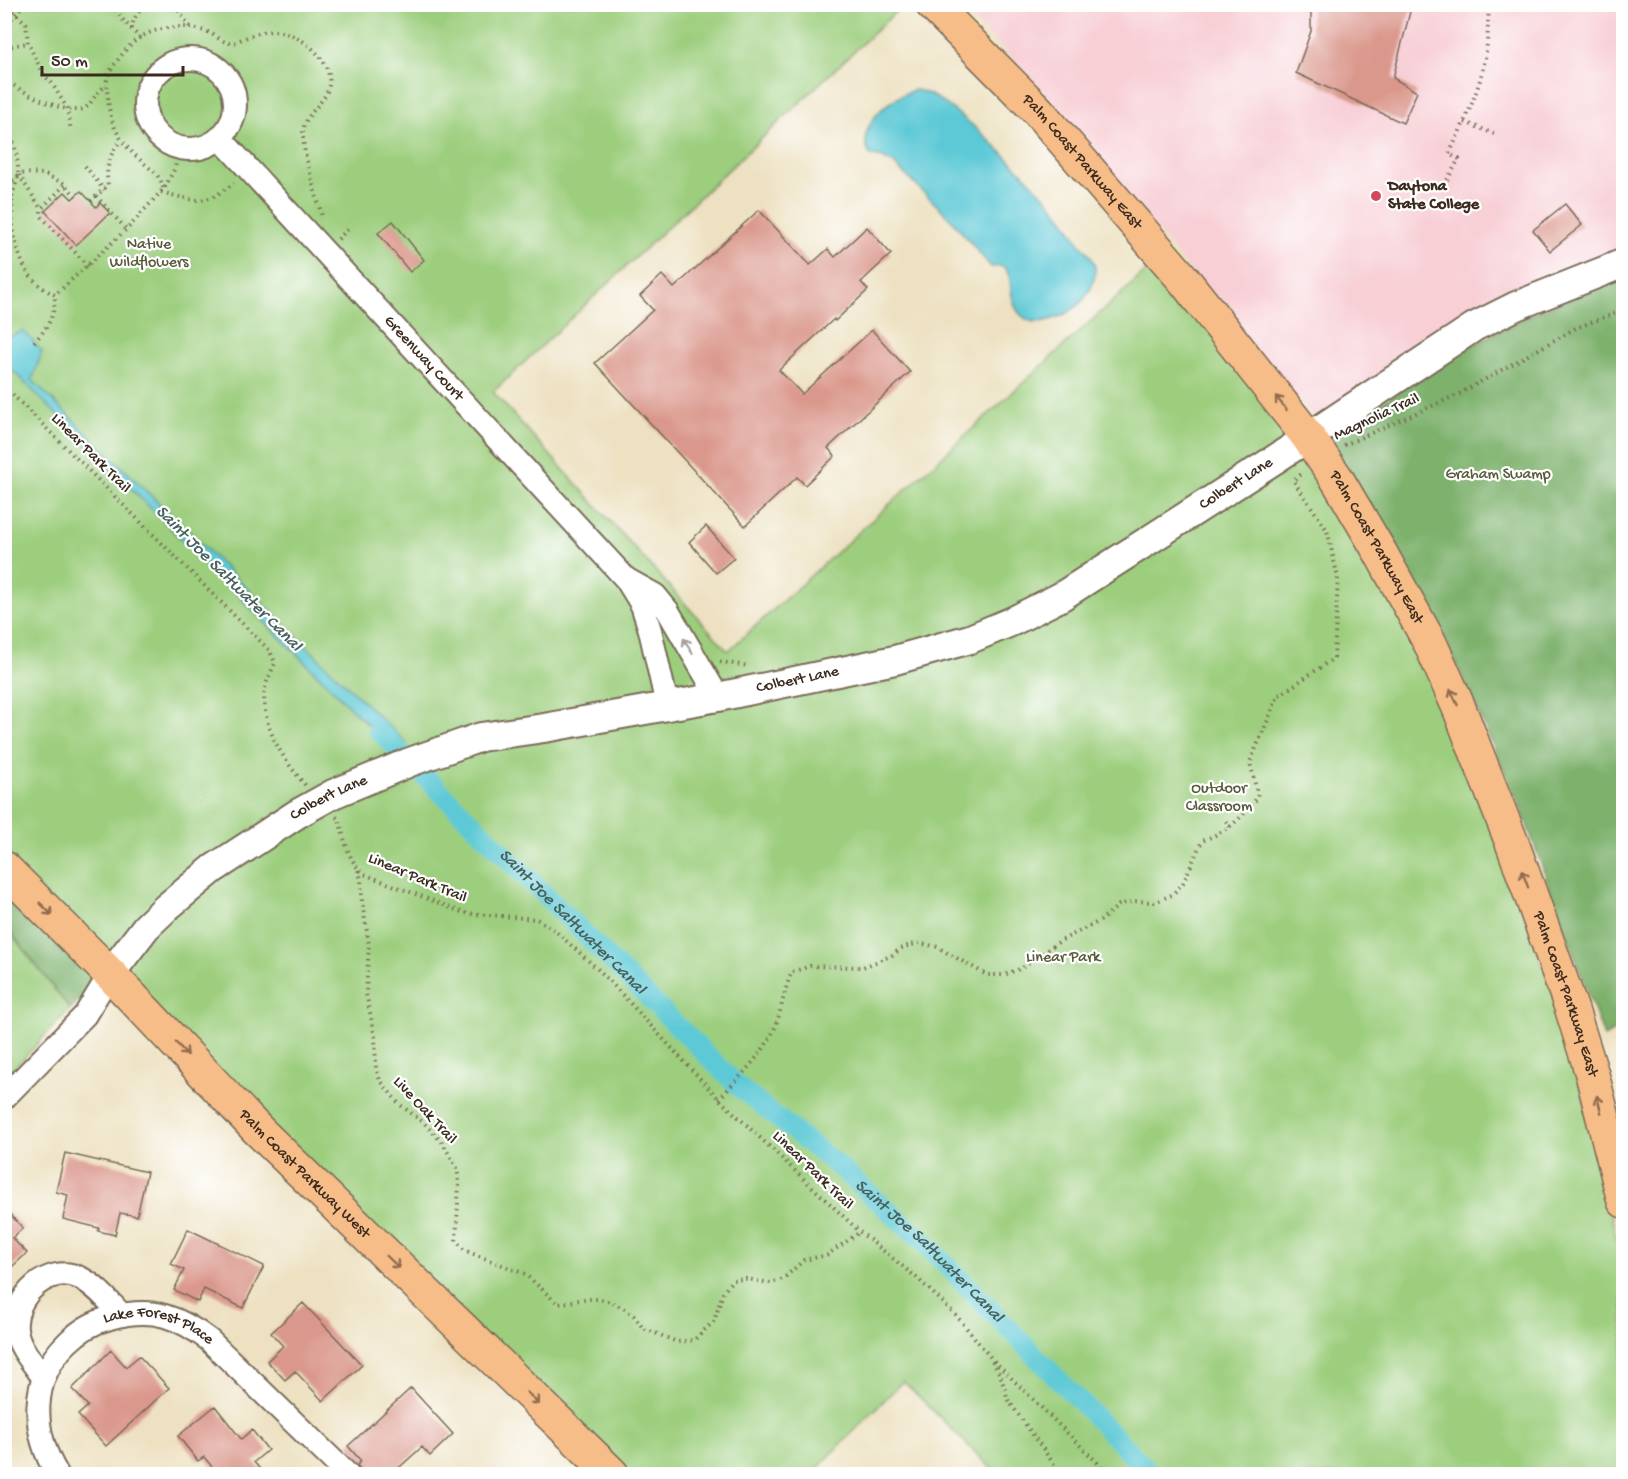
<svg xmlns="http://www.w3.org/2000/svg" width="1628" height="1479" font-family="'Gochi Hand',sans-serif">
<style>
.built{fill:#f7cfd5}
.green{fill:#9cce7d;stroke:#6c7c4e;stroke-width:1.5}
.forest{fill:#7db16c;stroke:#5c6e45;stroke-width:1.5}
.water{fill:#5dc9d6;stroke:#4c7a7a;stroke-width:1.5}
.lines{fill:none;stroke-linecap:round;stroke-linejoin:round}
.canal{stroke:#5dc9d6;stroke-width:20}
.building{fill:#da978b}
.minor-casing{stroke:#796a57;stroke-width:26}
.tertiary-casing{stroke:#796a57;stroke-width:32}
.primary-casing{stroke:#796a57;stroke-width:36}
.path{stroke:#796a57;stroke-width:4;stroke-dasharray:1.5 4.5;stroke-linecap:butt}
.minor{stroke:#fff;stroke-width:22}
.tertiary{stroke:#fff;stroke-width:28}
.primary{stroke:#f7bd88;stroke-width:33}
.oneway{stroke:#906c4e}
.oneway2{stroke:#a79f9a}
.poi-dot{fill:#d1495b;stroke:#fff;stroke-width:2}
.labels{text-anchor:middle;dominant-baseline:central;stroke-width:4.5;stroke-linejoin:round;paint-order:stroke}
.street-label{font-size:16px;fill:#3b2a1e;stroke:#fff}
.poi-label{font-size:16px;font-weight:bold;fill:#3b2a1e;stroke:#fff;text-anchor:start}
.park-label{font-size:16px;fill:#585b3a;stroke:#fff}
.water-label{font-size:18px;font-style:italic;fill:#47625e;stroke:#fff}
</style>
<rect width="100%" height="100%" fill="#fff"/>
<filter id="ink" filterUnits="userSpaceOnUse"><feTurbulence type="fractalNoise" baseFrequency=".0167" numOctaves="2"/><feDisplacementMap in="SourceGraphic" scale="12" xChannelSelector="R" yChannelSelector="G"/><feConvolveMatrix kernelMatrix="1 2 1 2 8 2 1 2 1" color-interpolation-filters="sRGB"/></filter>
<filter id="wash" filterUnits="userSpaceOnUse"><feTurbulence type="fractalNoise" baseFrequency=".008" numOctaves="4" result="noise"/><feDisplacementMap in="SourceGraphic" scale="24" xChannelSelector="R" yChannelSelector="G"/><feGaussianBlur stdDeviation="1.35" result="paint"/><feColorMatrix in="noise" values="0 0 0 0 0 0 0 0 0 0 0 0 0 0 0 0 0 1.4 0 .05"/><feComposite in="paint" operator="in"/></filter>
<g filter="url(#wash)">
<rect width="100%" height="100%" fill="#ede1c1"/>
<path class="built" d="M 959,5 L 1623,5 L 1623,250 L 1322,415 L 1311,416 L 1019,65 Z"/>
<path class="green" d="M 4,5 L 903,5 L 493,392 L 728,651 L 1156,262 L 1310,458 L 1430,661 L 1559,1009 L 1600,1160 L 1623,1270 L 1623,1474 L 997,1474 L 903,1381 L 812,1474 L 626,1474 L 248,1108 L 5,853 Z
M 4,925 L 70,1009 L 5,1078 L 4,1078 Z"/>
<path class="forest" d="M 1623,278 L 1624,1025 L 1604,1037 L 1522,811 L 1442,631 L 1324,440 L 1458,353 L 1534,313 Z
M 4,884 L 98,980 L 70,1009 L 5,925 Z"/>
<path class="water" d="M 914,90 C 945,89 1037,186 1058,212 C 1066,221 1072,232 1079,242 C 1085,249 1095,259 1095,269 C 1096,289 1080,307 1063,315 C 1054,319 1039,325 1028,320 C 1003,307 1017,274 1002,266 L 991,267 L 949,217 L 893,163 L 881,157 L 871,156 C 852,128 889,98 914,90 Z
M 23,331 L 34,342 L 42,352 L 32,380 L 406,743 L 392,749 L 5,363 L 5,338 Z"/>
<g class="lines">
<path class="canal" id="s1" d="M 378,730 L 741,1089 L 833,1162 L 920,1238 L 1151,1474"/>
</g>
<g id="blocks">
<path class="building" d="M 1311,4 L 1412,4 L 1393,78 L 1417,92 L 1403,123 L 1296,73 L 1311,31 Z
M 81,191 L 96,207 L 100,203 L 110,213 L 76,245 L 45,211 L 65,192 L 72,199 Z
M 1565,204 L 1582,225 L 1550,251 L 1533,230 Z
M 759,210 L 810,265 L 828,249 L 835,257 L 867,227 L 891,254 L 861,282 L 868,290 L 835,321 L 834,319 L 779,370 L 802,394 L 872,330 L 910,372 L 828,448 L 835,456 L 805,485 L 797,477 L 745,526 L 595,363 L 653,310 L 640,296 L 662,275 L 674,288 Z
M 393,221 L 424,260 L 410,272 L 378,233 Z
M 706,526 L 734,558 L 716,573 L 689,542 Z
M 65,1153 L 147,1172 L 137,1216 L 120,1213 L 115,1235 L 98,1231 L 99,1228 L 63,1219 L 68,1195 L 56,1192 Z
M 4,1208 L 23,1228 L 12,1238 L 27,1253 L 4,1274 Z
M 188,1229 L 264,1266 L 243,1308 L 204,1289 L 198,1302 L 174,1290 L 184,1270 L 171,1264 Z
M 303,1303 L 362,1365 L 323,1401 L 295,1371 L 285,1380 L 267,1361 L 283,1346 L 271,1333 Z
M 111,1350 L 126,1367 L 139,1356 L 169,1388 L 106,1446 L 78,1415 L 88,1406 L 72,1389 Z
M 411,1388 L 453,1434 L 430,1456 L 422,1447 L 392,1474 L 365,1474 L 357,1465 L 361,1461 L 348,1446 Z
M 215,1406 L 241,1439 L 252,1430 L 268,1450 L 254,1462 L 264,1474 L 218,1474 L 204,1457 L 198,1461 L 178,1436 Z"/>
</g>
</g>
<g filter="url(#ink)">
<use href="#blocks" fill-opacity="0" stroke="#796a57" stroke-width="1.5"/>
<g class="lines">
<defs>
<g id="minor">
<circle cx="190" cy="104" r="45"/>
<path id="s2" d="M 220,138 L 626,579 L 642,605 L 650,630 L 667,705"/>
<path d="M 628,580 L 655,595 L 668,611 L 718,697"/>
<path d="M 4,1098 L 85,1015 L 110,974"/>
<path d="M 43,1377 C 33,1363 18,1347 16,1329 C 13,1297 48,1263 80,1278 C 96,1285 110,1303 122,1315"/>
<path id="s3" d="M 57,1474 C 32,1432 29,1380 67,1343 C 79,1331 93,1322 110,1318 C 128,1313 147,1311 165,1316 C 182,1321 196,1330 209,1340 L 347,1474"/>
</g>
<g id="tertiary">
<path id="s4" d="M 110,974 L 146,927 L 167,907 L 213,869 L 297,814 L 333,794 L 410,762 L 481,737 L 544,728 L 718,697 L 895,660 L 970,639 L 1013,621 L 1062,596 L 1277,458 L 1474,327 L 1516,306 L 1624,263"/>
</g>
<g id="primary">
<path id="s5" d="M 932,4 L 1038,111 L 1184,280 L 1308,437 L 1337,479 L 1380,552 L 1430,643 L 1459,708 L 1514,848 L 1572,1010 L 1592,1074 L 1624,1201"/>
<path id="s6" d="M 4,868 L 110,974 L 257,1129 L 612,1474"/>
</g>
</defs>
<use href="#minor" class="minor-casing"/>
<use href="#tertiary" class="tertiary-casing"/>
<use href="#primary" class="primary-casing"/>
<path class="path" d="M 114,4 L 121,18 L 140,38
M 1417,6 L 1449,4
M 8,7 L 26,23 L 28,43 L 43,74 L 51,82 L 67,108 L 71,131
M 190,27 C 196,29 202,30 208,32 C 215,35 224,44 232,43 C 236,43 241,39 245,38 C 258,32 271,29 285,33 C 308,39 340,68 326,94 C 319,107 304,116 303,133 C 302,152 317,196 322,217
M 4,28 L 24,4
M 132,29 C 132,19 139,11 146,4
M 4,60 L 7,60 L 11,46 L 28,43
M 4,79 C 19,90 64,115 83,109 C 91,106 95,92 106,86
M 4,120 C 12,134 19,157 18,173 C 18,182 12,191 12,200 C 11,225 16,260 33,279 C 39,286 47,291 55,295 L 130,226 L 165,187 L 175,168 L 179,148
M 1465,122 L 1494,134
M 4,147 L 12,144
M 85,166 L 104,190
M 19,175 L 41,209
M 1447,180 L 1459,159 L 1449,154 C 1465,121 1481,88 1486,52 C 1488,36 1488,20 1489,4
M 65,185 L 41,209 L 41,216 L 88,266
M 163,188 C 161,174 147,167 137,157 C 119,141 109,122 108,97 C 107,91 106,86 107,79 C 110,69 117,61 124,52 C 141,31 164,26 190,27 L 174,4
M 4,189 L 19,175 L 25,173 L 44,174 L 63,183 L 76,196
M 161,192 C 196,201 203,207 234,183
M 96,196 L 126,229
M 4,197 L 12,207
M 91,201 L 108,185 C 105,167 110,154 121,140
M 338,239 L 349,228
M 34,342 C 48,328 55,315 55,295
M 4,386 L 270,651 L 275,663 C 272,671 266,681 265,689 C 260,726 283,759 306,786
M 1344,445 L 1459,394 L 1576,328 L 1608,316 L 1624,308
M 720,662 L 749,666
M 336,817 L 339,819 C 344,837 348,862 364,874 L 464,913 L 537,919 L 553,929 L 601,972 L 719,1099 L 860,1232 L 917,1278 L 955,1314 L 991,1358 L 1001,1377 L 1008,1400 L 1061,1474
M 1226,821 L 1230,827
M 358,870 L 361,879 L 362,902 L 369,944 L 366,993 L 375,1037 L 376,1068 L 380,1080 L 399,1104 L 423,1122 L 442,1142 L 457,1168 L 459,1183 L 456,1241 L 466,1251 L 525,1274 L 558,1304 L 585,1299 L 599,1299 L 611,1302 L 623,1308 L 634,1316 L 643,1328 L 677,1342 L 694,1340 L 714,1321 L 723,1293 L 732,1280 L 746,1279 L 771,1283 L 783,1279 L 804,1260 L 827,1255 L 860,1232
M 719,1099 C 737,1079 760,1058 772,1034 C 781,1017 783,991 792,972 L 810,966 L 863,967 L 891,956 L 903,947 L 920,943 L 937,947 L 987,975 L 1004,975 L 1022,968 L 1060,941 L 1100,921 L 1119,905 L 1134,901 L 1154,902 L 1172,895 L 1183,883 L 1202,841 C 1233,828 1237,822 1258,797 L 1250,762 L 1278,696 L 1334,658 L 1338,578 L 1327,530 L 1293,480 L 1303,473
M 994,1361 L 1109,1474"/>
<use href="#minor" class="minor"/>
<use href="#tertiary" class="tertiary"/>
<use href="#primary" class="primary"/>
</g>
<defs><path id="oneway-shaft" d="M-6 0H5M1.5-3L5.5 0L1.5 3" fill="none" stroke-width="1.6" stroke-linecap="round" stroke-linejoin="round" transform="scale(1.5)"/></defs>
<g class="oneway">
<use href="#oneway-shaft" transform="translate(1281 403) rotate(-128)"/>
<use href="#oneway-shaft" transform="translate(1454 697) rotate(-114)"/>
<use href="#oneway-shaft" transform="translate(1525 879) rotate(-110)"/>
<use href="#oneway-shaft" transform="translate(46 909) rotate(45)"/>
<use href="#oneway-shaft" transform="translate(182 1049) rotate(46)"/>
<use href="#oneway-shaft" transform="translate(1599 1104) rotate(-104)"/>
<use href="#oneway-shaft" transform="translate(393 1262) rotate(44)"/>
<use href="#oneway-shaft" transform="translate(533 1398) rotate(44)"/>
</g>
<use class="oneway2" href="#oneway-shaft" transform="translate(688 646) rotate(-121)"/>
</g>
<circle class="poi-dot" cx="1376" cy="196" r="6"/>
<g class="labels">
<g class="street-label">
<text stroke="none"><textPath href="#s5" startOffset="218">Palm Coast Parkway East</textPath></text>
<text stroke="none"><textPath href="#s2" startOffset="300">Greenway Court</textPath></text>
<text transform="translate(1377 418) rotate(-25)">Magnolia Trail</text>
<text transform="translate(90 454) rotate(45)">Linear Park Trail</text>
<text stroke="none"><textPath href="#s4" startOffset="1256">Colbert Lane</textPath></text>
<text stroke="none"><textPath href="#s5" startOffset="704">Palm Coast Parkway East</textPath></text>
<text stroke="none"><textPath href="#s4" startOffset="770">Colbert Lane</textPath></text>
<text stroke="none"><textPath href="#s4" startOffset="284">Colbert Lane</textPath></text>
<text transform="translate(417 879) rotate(23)">Linear Park Trail</text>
<text stroke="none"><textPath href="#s5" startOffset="1190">Palm Coast Parkway East</textPath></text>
<text transform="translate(424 1111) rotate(47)">Live Oak Trail</text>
<text transform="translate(812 1171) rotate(44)">Linear Park Trail</text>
<text stroke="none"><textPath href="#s6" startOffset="429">Palm Coast Parkway West</textPath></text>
<text stroke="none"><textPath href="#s3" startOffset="244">Lake Forest Place</textPath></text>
</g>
<g class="poi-label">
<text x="1388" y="187">Daytona<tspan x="1388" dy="18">State College</tspan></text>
</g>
<g class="park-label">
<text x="149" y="245">Native<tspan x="149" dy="18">Wildflowers</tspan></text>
<text x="1498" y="475">Graham Swamp</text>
<text x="1219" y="789">Outdoor<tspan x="1219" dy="18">Classroom</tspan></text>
<text x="1063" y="958">Linear Park</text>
</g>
<g class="water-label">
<text transform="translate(228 579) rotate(45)">Saint Joe Saltwater Canal</text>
<text stroke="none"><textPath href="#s1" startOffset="273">Saint Joe Saltwater Canal</textPath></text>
<text stroke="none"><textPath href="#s1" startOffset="759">Saint Joe Saltwater Canal</textPath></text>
</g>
</g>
<rect width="1628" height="1479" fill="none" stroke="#fff" stroke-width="24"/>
<path d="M42 66v9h141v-9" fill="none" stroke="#3b2a1e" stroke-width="3"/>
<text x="51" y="66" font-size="18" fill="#3b2a1e" stroke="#ffffff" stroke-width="4.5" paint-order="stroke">50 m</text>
</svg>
